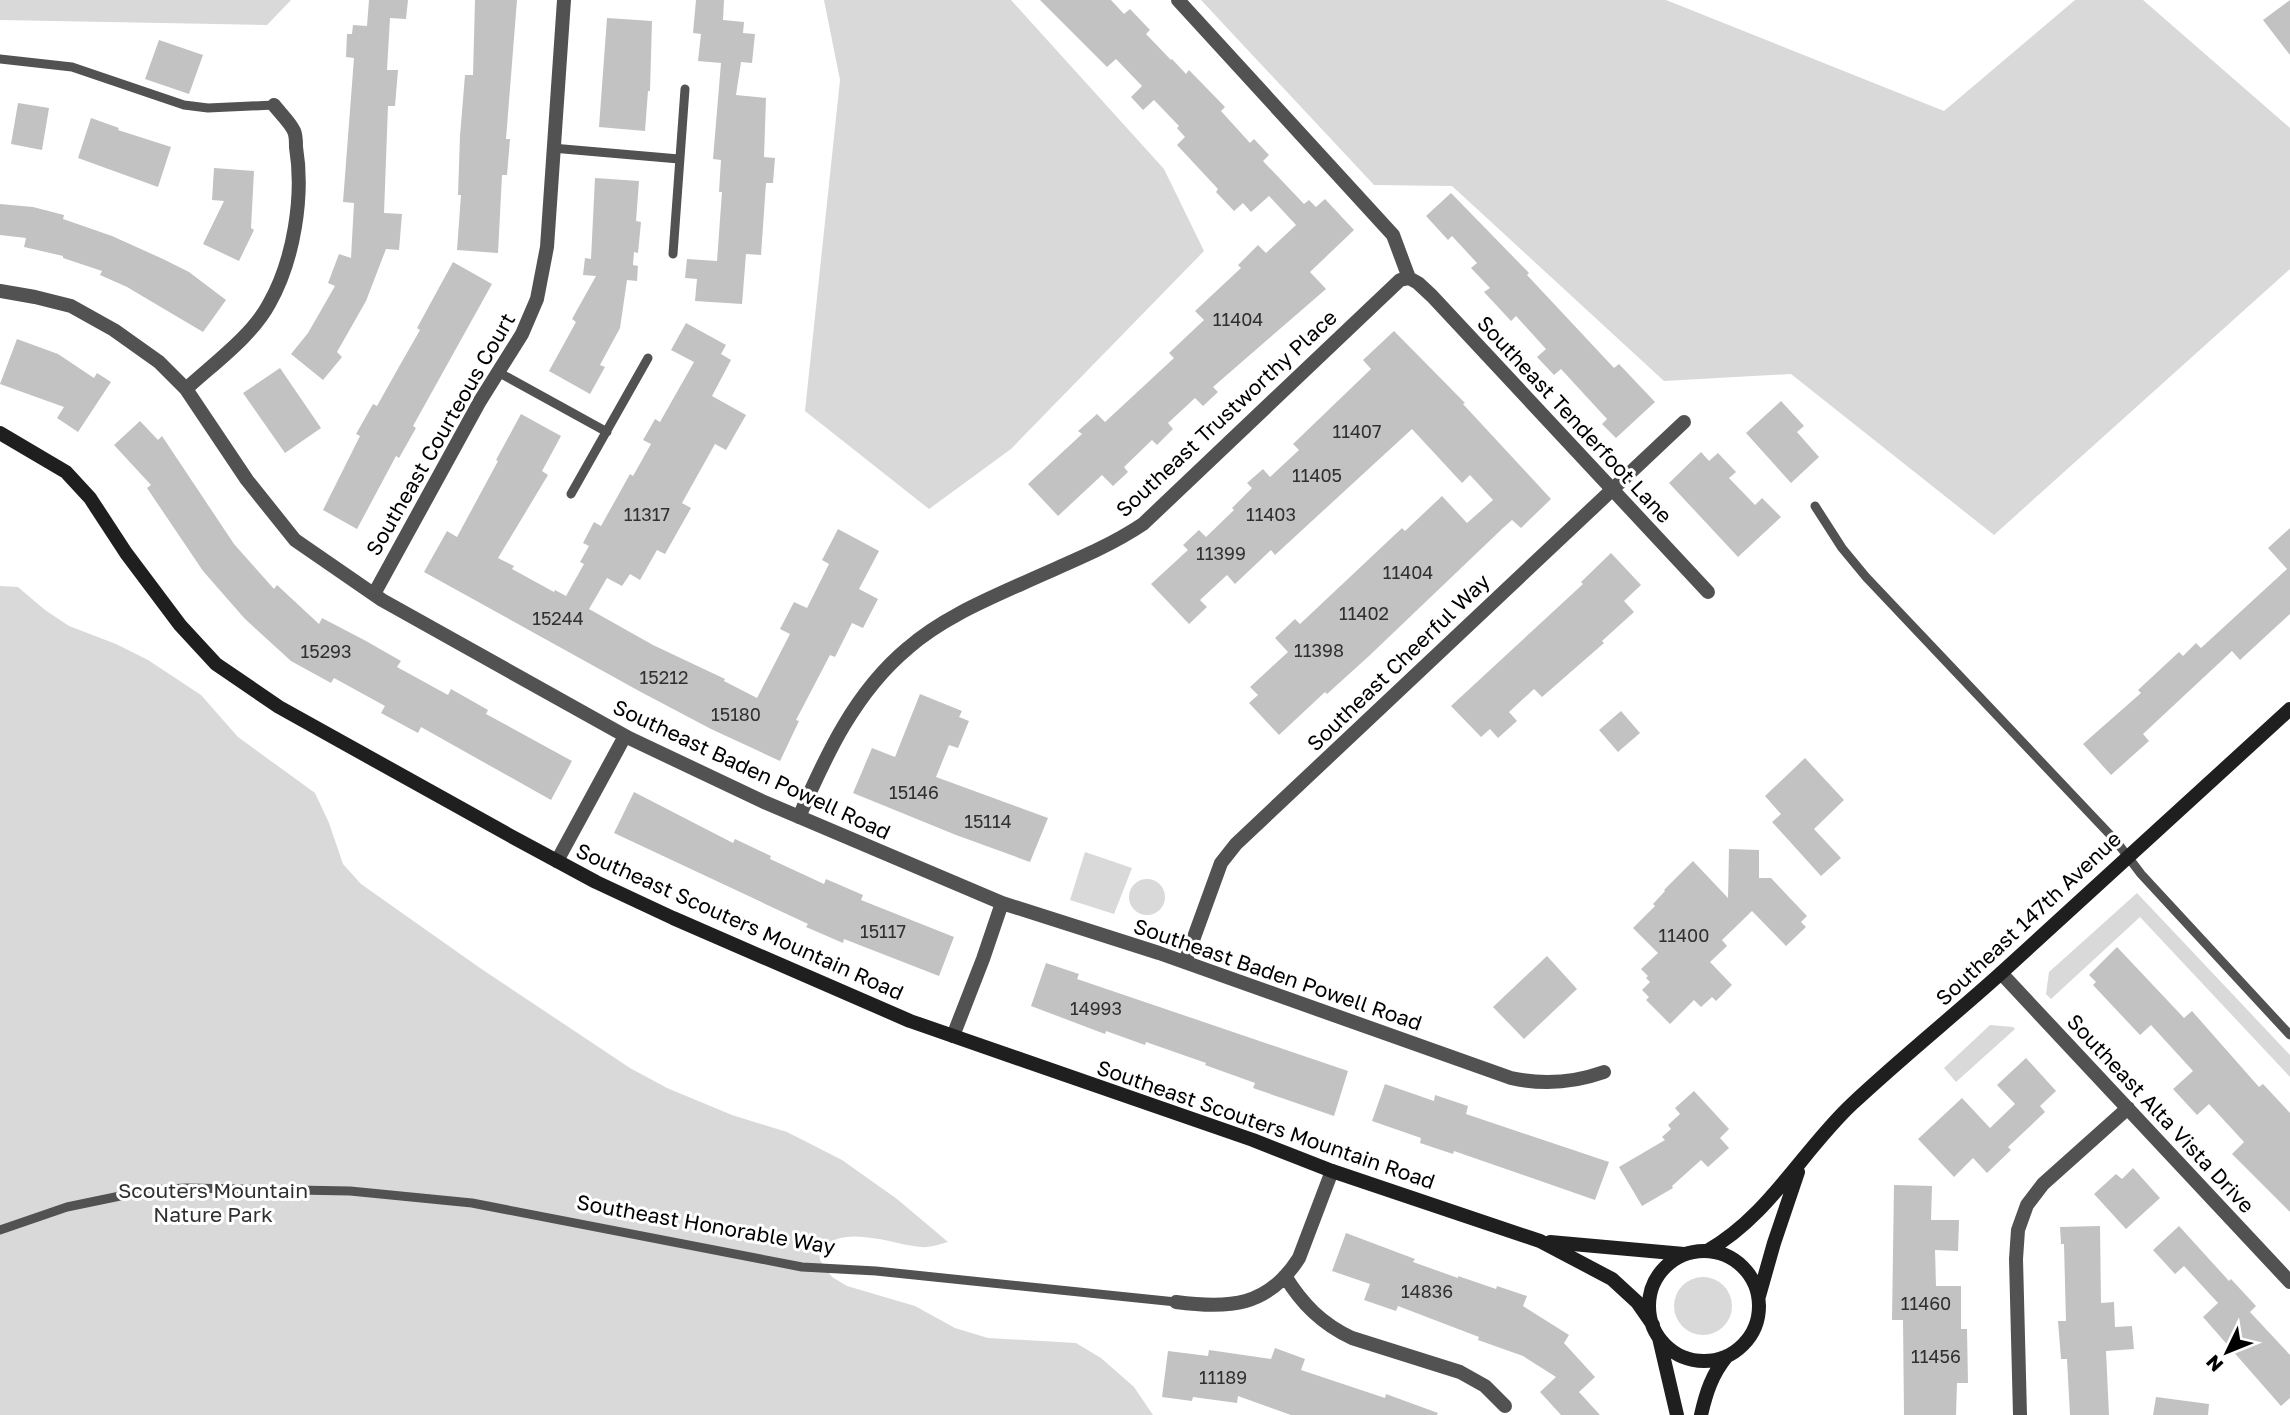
<svg xmlns="http://www.w3.org/2000/svg" width="2290" height="1415" font-family="'Golos Text',sans-serif">
<style>
.green{fill:#d9d9d9}
.building{fill:#c2c2c2}
.lines{fill:none;stroke-linecap:round;stroke-linejoin:round}
.lane{stroke:#525252;stroke-width:9}
.street{stroke:#525252;stroke-width:14}
.secondary{stroke:#1f1f1f;stroke-width:14}
.labels{text-anchor:middle;dominant-baseline:central;stroke-width:6;stroke-linejoin:round;paint-order:stroke}
.number-label{font-size:18px;fill:#303030}
.street-label{font-size:21px;fill:#000;stroke:#fff}
.park-label{font-size:21px;fill:#303030;stroke:#fff}
</style>
<rect width="100%" height="100%" fill="#fff"/>
<path class="green" d="M 0,0 L 291,0 L 267,25 L 0,20 Z
M 824,0 L 1011,0 L 1164,169 L 1204,251 L 1011,449 L 929,509 L 805,411 L 840,80 Z
M 1201,0 L 1666,0 L 1944,111 L 2075,0 L 2143,0 L 2290,128 L 2290,269 L 1994,535 L 1791,374 L 1664,381 L 1452,186 L 1374,185 Z
M 0,586 L 18,587 L 45,610 L 69,626 L 116,644 L 148,660 L 201,695 L 238,737 L 315,793 L 329,823 L 343,864 L 361,884 L 480,968 L 630,1068 L 667,1088 L 732,1115 L 787,1132 L 842,1160 L 897,1199 L 948,1242 C 940,1244 930,1248 921,1247 C 890,1244 845,1223 819,1250 L 820,1260 L 832,1277 L 847,1286 L 915,1306 L 955,1328 L 988,1338 L 1076,1343 L 1101,1358 L 1134,1387 L 1153,1415 L 0,1415 Z
M 1085,852 L 1132,868 L 1114,914 L 1070,900 Z
M1129 897a18 18 0 1 1 36 0a18 18 0 1 1-36 0Z
M 2137,893 L 2290,1055 L 2290,1077 L 2140,917 L 2051,999 L 2046,994 L 2049,972 Z
M 1990,1025 L 2013,1027 L 2015,1029 L 1956,1082 L 1944,1068 Z
M1674 1306a29 29 0 1 1 58 0a29 29 0 1 1-58 0Z"/>
<path class="building" d="M 369,0 L 408,0 L 406,19 L 390,18 L 387,70 L 398,70 L 395,106 L 388,106 L 384,213 L 402,214 L 399,250 L 386,249 L 366,301 L 337,352 L 342,357 L 323,380 L 291,354 L 308,333 L 335,286 L 328,283 L 339,254 L 351,258 L 354,203 L 343,202 L 354,58 L 346,57 L 347,34 L 352,34 L 353,25 L 367,26 Z
M 475,0 L 517,0 L 506,139 L 510,139 L 507,175 L 502,175 L 498,253 L 457,250 L 461,195 L 458,195 L 460,136 L 465,75 L 473,75 Z
M 696,0 L 724,0 L 723,20 L 744,22 L 743,33 L 755,34 L 752,63 L 741,62 L 736,95 L 766,98 L 764,157 L 775,158 L 773,183 L 766,183 L 761,255 L 746,254 L 742,304 L 695,301 L 697,279 L 685,278 L 687,259 L 717,261 L 722,192 L 719,192 L 721,160 L 713,159 L 721,63 L 698,61 L 701,34 L 693,33 Z
M 1040,0 L 1111,0 L 1124,14 L 1130,9 L 1150,30 L 1146,34 L 1171,60 L 1172,59 L 1186,74 L 1189,70 L 1225,107 L 1221,111 L 1250,143 L 1254,139 L 1269,155 L 1263,161 L 1304,204 L 1309,200 L 1316,207 L 1325,199 L 1354,230 L 1310,272 L 1326,289 L 1213,387 L 1218,392 L 1203,406 L 1195,398 L 1168,423 L 1173,429 L 1157,445 L 1152,440 L 1124,467 L 1128,472 L 1113,486 L 1102,475 L 1058,516 L 1028,484 L 1082,434 L 1078,431 L 1097,414 L 1105,422 L 1174,358 L 1169,353 L 1204,320 L 1195,311 L 1241,268 L 1238,265 L 1258,245 L 1266,253 L 1296,225 L 1269,196 L 1251,212 L 1243,203 L 1234,211 L 1216,192 L 1218,189 L 1177,145 L 1185,137 L 1177,128 L 1179,126 L 1154,100 L 1143,110 L 1131,97 L 1142,86 L 1116,59 L 1107,67 Z
M 2290,0 L 2290,55 L 2263,20 Z
M 607,18 L 652,21 L 650,91 L 648,91 L 645,131 L 599,127 Z
M 159,40 L 203,55 L 189,94 L 145,79 Z
M 18,103 L 49,108 L 42,150 L 11,144 Z
M 91,118 L 119,128 L 118,130 L 171,147 L 158,187 L 78,158 Z
M 214,168 L 254,171 L 251,228 L 254,230 L 239,261 L 203,244 L 224,201 L 212,200 Z
M 595,178 L 639,181 L 636,221 L 641,222 L 638,253 L 634,252 L 633,265 L 638,266 L 637,281 L 627,280 L 620,328 L 600,365 L 605,367 L 590,394 L 549,371 L 576,322 L 572,319 L 596,276 L 583,275 L 585,258 L 591,259 Z
M 1451,193 L 1529,273 L 1527,275 L 1614,368 L 1619,364 L 1655,402 L 1616,438 L 1602,424 L 1607,419 L 1561,369 L 1554,375 L 1537,357 L 1546,349 L 1516,316 L 1511,321 L 1484,292 L 1490,288 L 1471,268 L 1477,263 L 1452,236 L 1448,240 L 1426,216 Z
M 0,204 L 33,207 L 64,215 L 63,219 L 112,236 L 163,259 L 189,272 L 226,300 L 203,332 L 127,287 L 100,275 L 102,271 L 63,258 L 63,256 L 24,247 L 26,238 L 0,235 Z
M 453,262 L 492,284 L 413,426 L 416,428 L 399,458 L 396,456 L 357,529 L 323,510 L 360,436 L 356,434 L 373,404 L 377,406 L 400,365 L 420,330 L 417,328 Z
M 686,323 L 726,345 L 721,354 L 731,360 L 712,396 L 746,415 L 726,450 L 715,444 L 682,503 L 691,508 L 665,554 L 657,550 L 640,580 L 630,574 L 622,586 L 607,578 L 589,609 L 653,645 L 725,679 L 724,681 L 757,698 L 790,634 L 780,629 L 794,602 L 807,608 L 829,564 L 822,560 L 838,529 L 879,551 L 859,589 L 878,599 L 863,628 L 852,623 L 835,657 L 830,655 L 796,720 L 799,721 L 780,761 L 711,729 L 639,691 L 424,572 L 447,531 L 457,537 L 498,461 L 496,460 L 521,414 L 561,436 L 542,471 L 548,475 L 498,558 L 514,566 L 512,569 L 554,592 L 555,590 L 566,596 L 584,564 L 580,562 L 589,546 L 583,543 L 594,522 L 601,526 L 630,474 L 633,476 L 651,444 L 643,440 L 655,419 L 660,422 L 694,362 L 671,350 Z
M 1394,331 L 1465,403 L 1463,404 L 1551,499 L 1521,528 L 1512,520 L 1503,528 L 1369,656 L 1327,694 L 1325,692 L 1279,735 L 1249,703 L 1258,695 L 1250,687 L 1288,652 L 1275,638 L 1295,619 L 1300,624 L 1402,528 L 1405,531 L 1442,496 L 1467,523 L 1493,500 L 1470,475 L 1462,483 L 1412,429 L 1275,555 L 1271,550 L 1235,584 L 1227,575 L 1200,600 L 1207,607 L 1189,624 L 1151,584 L 1188,550 L 1183,545 L 1199,530 L 1206,537 L 1234,510 L 1232,508 L 1252,488 L 1247,483 L 1263,469 L 1270,477 L 1299,450 L 1293,444 L 1371,369 L 1363,360 Z
M 17,339 L 58,354 L 94,378 L 97,373 L 111,382 L 78,432 L 57,418 L 64,407 L 0,384 Z
M 280,368 L 321,428 L 285,453 L 243,393 Z
M 1781,401 L 1804,426 L 1797,432 L 1819,457 L 1791,483 L 1746,433 Z
M 140,421 L 158,440 L 162,436 L 234,544 L 274,589 L 277,585 L 319,624 L 322,618 L 366,641 L 401,661 L 397,667 L 448,695 L 451,689 L 488,710 L 486,714 L 572,761 L 551,800 L 421,727 L 418,733 L 381,713 L 385,706 L 334,678 L 331,683 L 291,661 L 245,619 L 203,571 L 147,488 L 151,485 L 114,445 Z
M 1701,452 L 1709,461 L 1718,453 L 1736,472 L 1729,478 L 1755,505 L 1762,498 L 1781,517 L 1738,557 L 1669,483 Z
M 2290,528 L 2290,614 L 2240,660 L 2232,651 L 2143,734 L 2149,741 L 2111,775 L 2083,744 L 2141,693 L 2138,690 L 2179,652 L 2183,656 L 2196,643 L 2201,648 L 2287,569 L 2268,548 Z
M 1611,553 L 1641,585 L 1624,601 L 1634,612 L 1602,641 L 1604,643 L 1542,697 L 1534,689 L 1509,712 L 1517,721 L 1498,738 L 1490,729 L 1481,737 L 1451,706 L 1583,584 L 1581,582 Z
M 920,694 L 962,711 L 959,717 L 969,721 L 958,748 L 949,745 L 936,777 L 1048,818 L 1030,862 L 956,835 L 853,793 L 872,748 L 895,757 Z
M 1621,711 L 1640,733 L 1618,752 L 1599,730 Z
M 1805,758 L 1844,800 L 1814,829 L 1841,858 L 1821,876 L 1772,822 L 1781,814 L 1765,796 Z
M 634,792 L 733,843 L 735,839 L 771,856 L 770,859 L 824,884 L 826,879 L 863,895 L 861,900 L 954,937 L 939,976 L 844,939 L 843,943 L 806,927 L 808,924 L 614,833 Z
M 1729,849 L 1759,850 L 1759,878 L 1771,878 L 1807,916 L 1801,922 L 1806,927 L 1786,946 L 1752,911 L 1722,940 L 1727,946 L 1710,962 L 1732,985 L 1716,1001 L 1712,997 L 1701,1007 L 1694,1000 L 1670,1024 L 1646,1000 L 1649,997 L 1642,990 L 1650,982 L 1646,978 L 1648,976 L 1641,969 L 1658,953 L 1633,928 L 1655,906 L 1653,904 L 1665,891 L 1664,890 L 1693,861 L 1728,898 Z
M 2117,947 L 2184,1018 L 2192,1011 L 2259,1087 L 2263,1084 L 2290,1113 L 2290,1212 L 2232,1154 L 2244,1142 L 2209,1104 L 2197,1115 L 2173,1089 L 2193,1071 L 2151,1025 L 2140,1035 L 2093,985 L 2096,982 L 2089,975 Z
M 1547,956 L 1577,989 L 1524,1039 L 1493,1007 Z
M 1046,963 L 1079,974 L 1077,979 L 1348,1071 L 1334,1116 L 1253,1088 L 1255,1083 L 1205,1065 L 1206,1063 L 1146,1042 L 1145,1045 L 1106,1031 L 1105,1034 L 1031,1006 Z
M 2026,1058 L 2056,1091 L 2040,1106 L 2045,1112 L 2008,1147 L 2011,1150 L 1987,1173 L 1973,1158 L 1954,1177 L 1918,1139 L 1962,1098 L 1990,1128 L 2015,1104 L 1997,1085 Z
M 1385,1084 L 1434,1101 L 1435,1095 L 1468,1106 L 1466,1114 L 1609,1162 L 1595,1200 L 1454,1151 L 1453,1154 L 1420,1143 L 1421,1138 L 1372,1121 Z
M 1694,1091 L 1729,1129 L 1720,1138 L 1729,1148 L 1708,1167 L 1701,1160 L 1672,1186 L 1673,1188 L 1642,1206 L 1619,1167 L 1665,1140 L 1662,1137 L 1671,1129 L 1668,1125 L 1680,1114 L 1675,1108 Z
M 2133,1168 L 2160,1198 L 2126,1229 L 2094,1194 L 2116,1174 L 2122,1179 Z
M 1894,1185 L 1932,1186 L 1931,1220 L 1959,1220 L 1958,1251 L 1935,1250 L 1936,1286 L 1961,1286 L 1961,1329 L 1967,1329 L 1968,1383 L 1957,1383 L 1956,1415 L 1904,1415 L 1903,1320 L 1892,1320 Z
M 2100,1226 L 2101,1303 L 2114,1302 L 2115,1327 L 2132,1326 L 2134,1349 L 2106,1351 L 2109,1415 L 2070,1415 L 2067,1359 L 2061,1359 L 2058,1321 L 2066,1321 L 2064,1244 L 2061,1244 L 2060,1227 Z
M 2179,1226 L 2229,1281 L 2231,1279 L 2256,1306 L 2250,1312 L 2290,1355 L 2290,1398 L 2281,1406 L 2203,1317 L 2218,1303 L 2184,1266 L 2175,1274 L 2153,1250 Z
M 1346,1233 L 1415,1259 L 1413,1262 L 1458,1278 L 1458,1276 L 1496,1289 L 1497,1286 L 1527,1296 L 1523,1306 L 1569,1335 L 1564,1343 L 1595,1377 L 1579,1392 L 1600,1415 L 1561,1415 L 1540,1392 L 1556,1377 L 1523,1356 L 1478,1340 L 1479,1337 L 1398,1306 L 1396,1311 L 1364,1300 L 1370,1284 L 1332,1271 Z
M 1275,1348 L 1305,1359 L 1301,1370 L 1385,1398 L 1386,1394 L 1438,1413 L 1437,1415 L 1291,1415 L 1238,1396 L 1237,1403 L 1193,1397 L 1192,1401 L 1162,1397 L 1168,1351 L 1208,1356 L 1209,1350 L 1271,1359 Z
M 2156,1397 L 2209,1404 L 2208,1415 L 2153,1415 Z"/>
<g class="lines">
<path class="lane" d="M 0,59 L 72,67 L 184,105 L 208,108 L 274,105
M 552,148 L 679,159
M 673,254 L 685,89
M 498,372 L 607,432
M 571,494 L 648,358
M 1815,506 L 1842,548 L 1866,577 L 2116,841 L 2141,874 L 2290,1035
M 0,1230 L 67,1207 L 149,1190 L 186,1188 L 350,1191 L 472,1203 L 802,1267 L 876,1271 L 1176,1302"/>
<path class="street" d="M 1178,0 L 1393,235 L 1409,278
M 1409,278 L 1418,283 L 1432,296 L 1708,592
M 0,291 L 35,297 L 71,306 L 114,330 L 159,362 L 186,389 L 247,480 L 295,540 L 382,600 L 629,738 L 764,802 L 1002,903 L 1159,953 L 1511,1078 C 1542,1085 1573,1083 1604,1072
M 186,389 C 213,364 252,336 269,304 C 294,260 304,196 296,147 C 296,142 296,135 294,131 C 290,122 280,113 274,105
M 374,594 L 480,401 L 522,334 L 537,299 L 547,247 L 564,0
M 799,817 C 826,755 855,692 908,648 C 940,620 981,602 1019,585 C 1062,565 1104,550 1143,524 L 1400,280 L 1409,278
M 557,861 L 625,736
M 1185,962 L 1221,863 L 1236,844 L 1684,422
M 2001,973 L 2290,1282
M 953,1036 L 983,959 L 1002,903
M 1285,1276 C 1302,1304 1322,1324 1352,1338 L 1460,1372 L 1485,1386 L 1505,1406
M 1176,1302 C 1229,1309 1268,1307 1299,1258 L 1332,1171
M 2020,1415 L 2016,1259 L 2018,1230 L 2027,1205 L 2043,1184 L 2128,1108"/>
<path class="secondary" d="M 0,433 L 66,472 L 90,498 L 126,553 L 180,625 L 216,664 L 279,707 L 509,835 L 596,882 L 673,918 L 910,1021 L 1253,1140 L 1332,1171 L 1540,1241 L 1612,1279 L 1637,1302 L 1653,1325
M 1550,1242 L 1684,1254
M 1707,1251 C 1769,1216 1802,1151 1852,1104 C 1900,1059 1951,1018 2000,974 C 2097,886 2193,797 2290,709
M1649 1306a55 55 0 1 1 110 0a55 55 0 1 1-110 0Z
M 1759,1296 L 1774,1243 L 1798,1172
M 1659,1338 L 1677,1415
M 1701,1415 C 1706,1393 1712,1374 1727,1356"/>
</g>
<g class="labels">
<g class="number-label">
<text x="1238" y="319">11404</text>
<text x="1357" y="431">11407</text>
<text x="1317" y="475">11405</text>
<text x="647" y="514">11317</text>
<text x="1271" y="514">11403</text>
<text x="1221" y="553">11399</text>
<text x="1408" y="572">11404</text>
<text x="1364" y="613">11402</text>
<text x="558" y="618">15244</text>
<text x="1319" y="650">11398</text>
<text x="326" y="651">15293</text>
<text x="664" y="677">15212</text>
<text x="736" y="714">15180</text>
<text x="914" y="792">15146</text>
<text x="988" y="821">15114</text>
<text x="883" y="931">15117</text>
<text x="1684" y="935">11400</text>
<text x="1096" y="1008">14993</text>
<text x="1427" y="1291">14836</text>
<text x="1926" y="1303">11460</text>
<text x="1936" y="1356">11456</text>
<text x="1223" y="1377">11189</text>
</g>
<g class="street-label">
<text transform="translate(1226 413) rotate(-43)">Southeast Trustworthy Place</text>
<text transform="translate(1575 419) rotate(47)">Southeast Tenderfoot Lane</text>
<text transform="translate(440 434) rotate(-60)">Southeast Courteous Court</text>
<text transform="translate(1398 662) rotate(-44)">Southeast Cheerful Way</text>
<text transform="translate(752 769) rotate(25)">Southeast Baden Powell Road</text>
<text transform="translate(2028 918) rotate(-43)">Southeast 147th Avenue</text>
<text transform="translate(740 921) rotate(24)">Southeast Scouters Mountain Road</text>
<text transform="translate(1278 974) rotate(19)">Southeast Baden Powell Road</text>
<text transform="translate(2161 1113) rotate(47)">Southeast Alta Vista Drive</text>
<text transform="translate(1266 1124) rotate(19)">Southeast Scouters Mountain Road</text>
<text transform="translate(706 1224) rotate(10)">Southeast Honorable Way</text>
</g>
<g class="park-label">
<text x="213" y="1190">Scouters Mountain<tspan x="213" dy="24">Nature Park</tspan></text>
</g>
</g>
<g transform="translate(2227 1352) rotate(227)" stroke="#ffffff" stroke-width="5" paint-order="stroke">
<path d="M0-5L12 26L0 18L-12 26Z" fill="#000000"/>
<text y="-10" font-size="19" font-weight="bold" text-anchor="middle" fill="#000000">N</text>
</g>
</svg>
